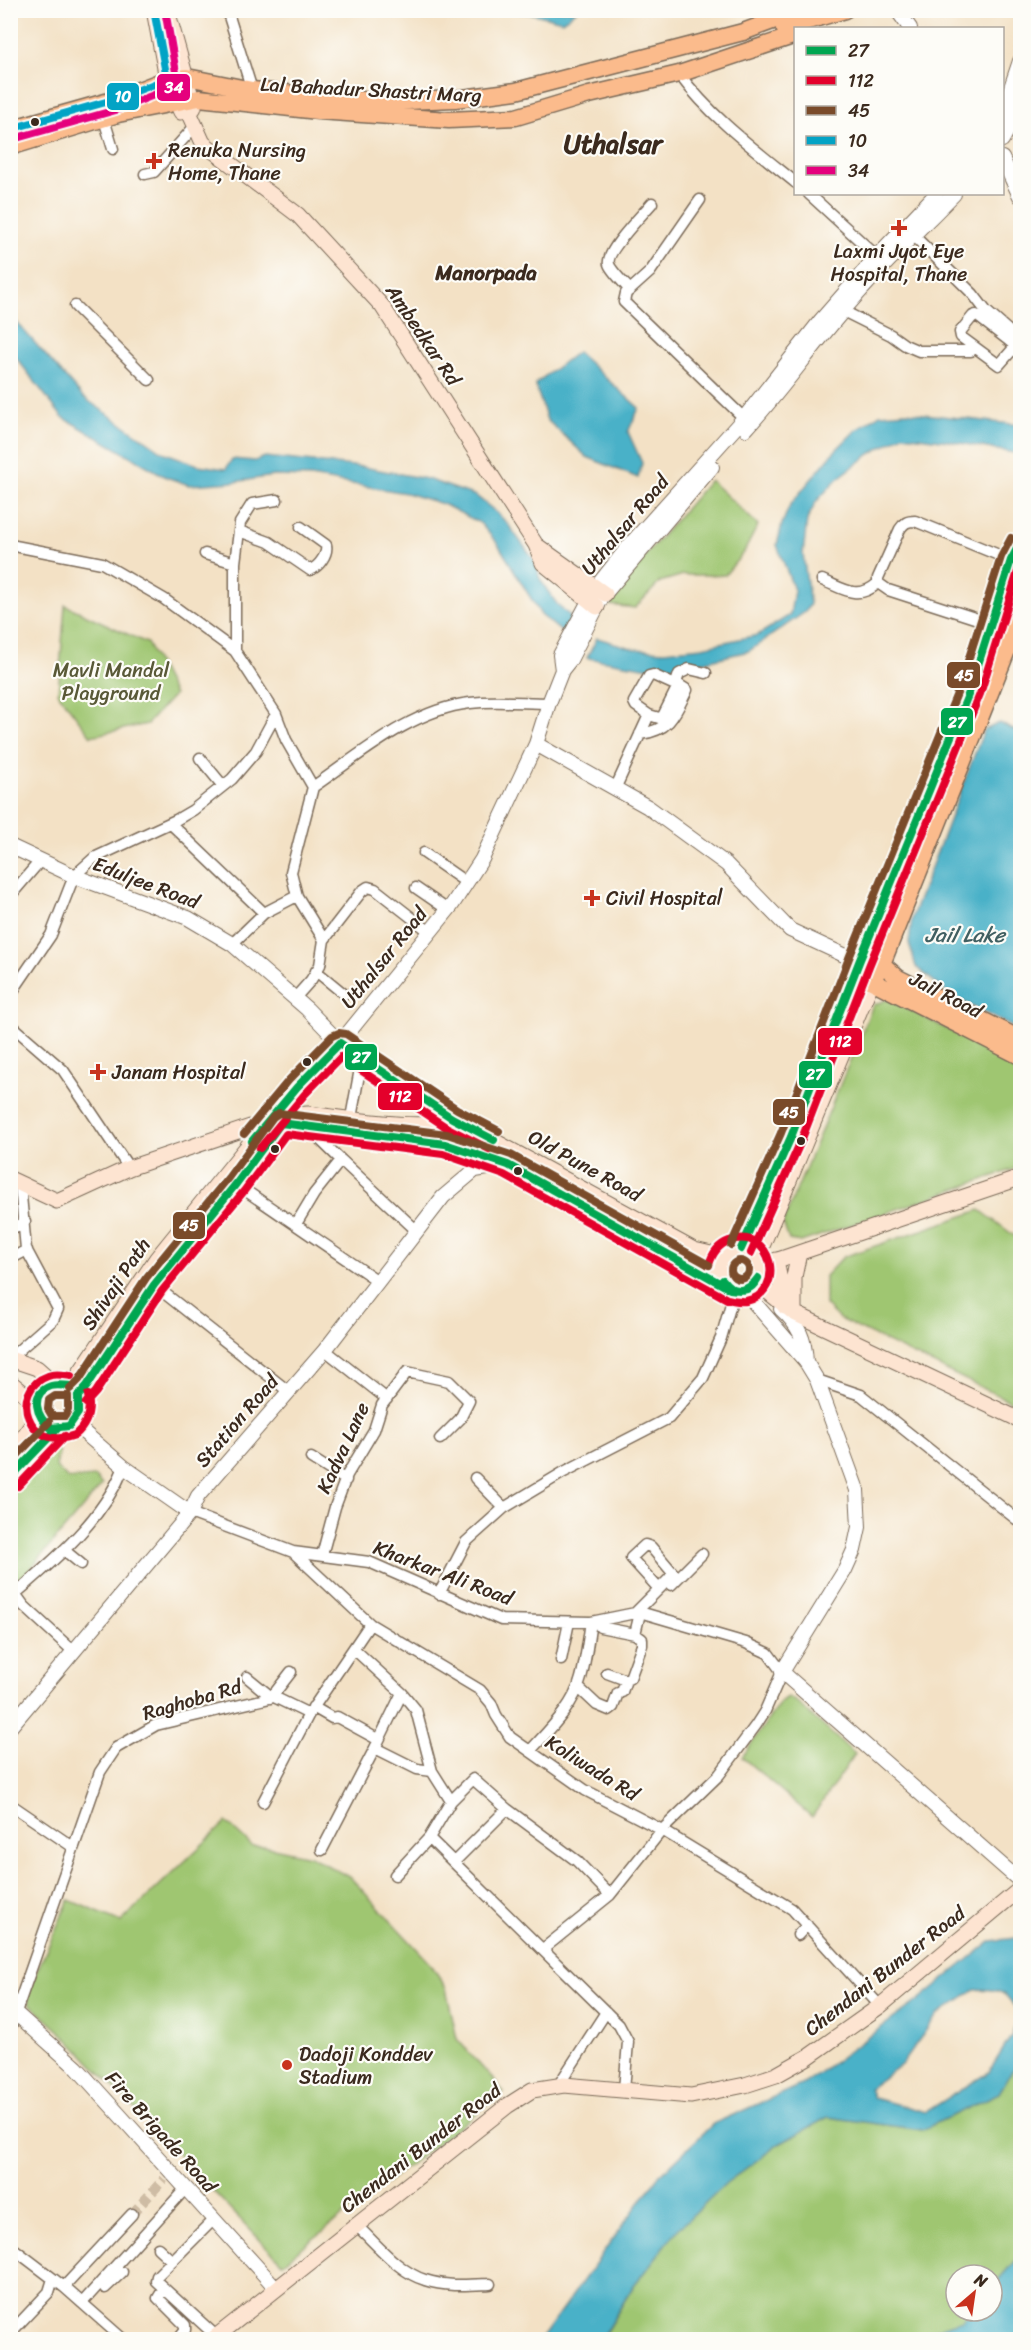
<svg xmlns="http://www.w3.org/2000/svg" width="1031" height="2350" font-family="Sriracha,sans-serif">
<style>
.green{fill:#9fc671;stroke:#6d7848;stroke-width:1.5}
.water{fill:#49b1c8;stroke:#426e73;stroke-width:1.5;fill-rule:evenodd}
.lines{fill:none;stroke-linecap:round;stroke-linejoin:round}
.minor-tunnel{stroke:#cebca4;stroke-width:10;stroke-dasharray:10 5;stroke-linecap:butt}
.minor-casing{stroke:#7b6a58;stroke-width:13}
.tertiary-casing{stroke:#7b6a58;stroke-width:16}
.secondary-casing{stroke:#7b6a58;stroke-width:17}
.primary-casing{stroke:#7b6a58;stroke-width:19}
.minor{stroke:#fff;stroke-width:10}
.tertiary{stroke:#fff;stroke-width:14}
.secondary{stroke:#fde4d1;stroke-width:15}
.primary{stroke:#fbbb8c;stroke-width:16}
.bus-1-casing{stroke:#fdfcf7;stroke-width:12}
.bus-2-casing{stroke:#fdfcf7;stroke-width:12}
.bus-3-casing{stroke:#fdfcf7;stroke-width:12}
.bus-4-casing{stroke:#fdfcf7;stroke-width:12}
.bus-5-casing{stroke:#fdfcf7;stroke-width:12}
.bus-1{stroke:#00a651;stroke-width:8}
.bus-2{stroke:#e4002b;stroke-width:8}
.bus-3{stroke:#7a4b2a;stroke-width:8}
.bus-4{stroke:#03a3c5;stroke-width:8}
.bus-5{stroke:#e5007d;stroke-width:8}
.bus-dot{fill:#3b2a1e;stroke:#fdfcf7;stroke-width:2}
.poi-dot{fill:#c8321e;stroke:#fdfcf7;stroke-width:2}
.labels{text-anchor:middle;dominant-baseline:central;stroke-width:4.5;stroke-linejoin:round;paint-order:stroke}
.street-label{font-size:20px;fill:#3b2a1e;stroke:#fdfcf7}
.poi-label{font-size:20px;fill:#3b2a1e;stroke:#fdfcf7;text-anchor:start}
.park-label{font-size:20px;fill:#595937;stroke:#fdfcf7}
.neighbourhood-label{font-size:21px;font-weight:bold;fill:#3b2a1e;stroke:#fdfcf7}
.water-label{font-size:21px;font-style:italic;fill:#416062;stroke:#fdfcf7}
.district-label{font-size:26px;font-weight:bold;fill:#3b2a1e;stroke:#fdfcf7}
.line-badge{stroke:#fdfcf7;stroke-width:2}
.badge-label{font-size:16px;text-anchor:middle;font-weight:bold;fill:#fff}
</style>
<rect width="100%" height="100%" fill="#fdfcf7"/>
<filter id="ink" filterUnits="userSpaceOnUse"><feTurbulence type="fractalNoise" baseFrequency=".0167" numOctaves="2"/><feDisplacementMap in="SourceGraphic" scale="12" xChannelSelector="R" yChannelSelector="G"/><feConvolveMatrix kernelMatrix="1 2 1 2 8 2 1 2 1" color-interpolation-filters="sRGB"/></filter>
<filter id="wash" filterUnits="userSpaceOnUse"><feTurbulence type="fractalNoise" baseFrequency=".008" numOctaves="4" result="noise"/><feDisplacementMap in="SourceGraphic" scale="24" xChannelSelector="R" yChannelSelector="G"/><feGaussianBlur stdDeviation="1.35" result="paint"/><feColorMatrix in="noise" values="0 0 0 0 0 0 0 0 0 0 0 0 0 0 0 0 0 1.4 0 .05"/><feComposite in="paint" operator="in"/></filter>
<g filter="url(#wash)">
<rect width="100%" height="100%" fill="#f3e1c5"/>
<path class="green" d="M 710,480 L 758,525 L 744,552 L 725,575 L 683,575 L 660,582 L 635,608 L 610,605 L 614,592 Z
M 65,605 L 147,643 L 174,695 L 147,724 L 91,736 L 58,693 Z
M 888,999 L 1020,1066 L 1020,1167 L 801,1242 L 789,1240 L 783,1223 L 873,1005 Z
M 980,1210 L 1020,1240 L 1020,1406 L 839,1319 L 825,1305 L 825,1276 L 843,1257 Z
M 52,1447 L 59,1451 L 56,1467 L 68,1479 L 95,1477 L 102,1485 L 20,1581 L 11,1574 L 11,1495 Z
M 788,1697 L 795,1701 L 855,1754 L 812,1817 L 742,1757 L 781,1701 Z
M 226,1822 L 252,1846 L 264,1846 L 310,1856 L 351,1878 L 431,1964 L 446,1988 L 457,2039 L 504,2092 L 282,2263 L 66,2037 L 29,2003 L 27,1993 L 69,1900 L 121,1922 Z
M 1020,2057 L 1020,2255 L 992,2287 L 992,2275 L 956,2275 L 956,2311 L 970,2311 L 962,2320 L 907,2340 L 601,2340 L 634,2285 L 679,2228 L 726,2183 L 779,2144 L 828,2117 L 922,2130 L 999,2093 Z"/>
<path class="water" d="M 443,11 L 576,10 L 576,11 L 562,21 L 534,14 L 500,11 L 484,17 L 460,20 Z
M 10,315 L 83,397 L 163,452 L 198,465 L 226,469 L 232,459 L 255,461 L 265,457 L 363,467 L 427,479 L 476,496 L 496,512 L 507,523 L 537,564 L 539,577 L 547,590 L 557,604 L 571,617 L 563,633 L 541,615 L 498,544 L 480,523 L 443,504 L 406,493 L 310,477 L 274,476 L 234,482 L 189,485 L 166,477 L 62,417 L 11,351 Z
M 577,352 L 639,408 L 628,432 L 642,463 L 638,478 L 587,457 L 547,420 L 535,384 Z
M 906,412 L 1020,425 L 1020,454 L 949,441 L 903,435 L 870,454 L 837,479 L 816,502 L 807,520 L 803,554 L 810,604 L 805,612 L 749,651 L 685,666 L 656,669 L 587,658 L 597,638 L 635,649 L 664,651 L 702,647 L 758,635 L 790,615 L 794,590 L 777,545 L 782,524 L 790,505 L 833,453 L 856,430 L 880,414 Z
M 999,723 L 1020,733 L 1020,1031 L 952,996 L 916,967 L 909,943 L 912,917 L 984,730 Z
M 1020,1934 L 1020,2057 L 999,2093 L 922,2130 L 828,2117 L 779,2144 L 726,2183 L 679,2228 L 634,2285 L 601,2339 L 541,2339 L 657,2178 L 713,2124 L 805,2083 L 916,2002 L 991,1941 L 1016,1938 ZM 975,1989 C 1003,1990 1005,1990 1019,2015 L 1012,2035 L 989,2072 L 926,2112 L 873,2098 L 869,2088 L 901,2065 L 937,2015 Z
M 1020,2255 L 1020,2339 L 907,2339 L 962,2320 L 970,2311 L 992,2311 L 992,2287 Z"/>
</g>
<g filter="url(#ink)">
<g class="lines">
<path class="minor-tunnel" d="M 132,2214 L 164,2179"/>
<defs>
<path id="minor" d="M 227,10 L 252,90
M 679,74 C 711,117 754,149 796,183
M 104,119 L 113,149
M 145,174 L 154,172 L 195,126
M 809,194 L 881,260
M 652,203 C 644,213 605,252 609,264 C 611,271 625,284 630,290 L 626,293 L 624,302 L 748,422
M 909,231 L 973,294 L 986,311 L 1020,341
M 630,290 L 650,272 L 700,200
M 75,306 L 149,380
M 837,308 L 891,335 L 905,345 L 919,351 L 971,351
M 1007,339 L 976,315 L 973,316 L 960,332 L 961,337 L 999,365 L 1013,349 L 1014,345 L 1007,339 L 1010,334
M 239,531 L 269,542 L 310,570 C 319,567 328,554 326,545 L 301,527
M 10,545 L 102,563 L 164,599 L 235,651 L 276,714 L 286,740 L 313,787
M 205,554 L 235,563
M 822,580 C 844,589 858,601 878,583
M 990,623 L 888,590 L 878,583 L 878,578 L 900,529 C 904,523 907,521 915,521 L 1011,560
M 235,651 L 235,563 L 240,523 L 252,504 L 277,500
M 640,734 C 669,731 675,715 687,690 L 676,683 L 679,674 L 689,669 L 706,673
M 200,758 L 223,786
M 313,787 C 361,754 411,710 470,703 C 496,700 523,703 549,703
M 313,787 L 291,872 L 297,896 L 324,940
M 615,789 L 649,715 L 636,706 L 634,702 L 649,676 L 653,675 L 675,685 L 676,690 L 663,716 L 659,718 L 649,715
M 170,823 L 264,913
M 424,853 L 467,883
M 416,888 L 448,910
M 10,896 L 40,861
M 232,944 L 264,913 L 297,896
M 316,971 L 344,994
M 10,995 L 51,935 L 74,876 L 94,858 L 176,820 L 193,810 L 232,779 L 256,751 L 276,714
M 295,998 L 311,980 L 320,965 L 324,940 L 362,891 L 368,887 L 375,889 L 430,932
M 10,1024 L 63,1070 L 129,1168
M 351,1118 L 362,1058
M 307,1127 L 341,1160
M 236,1184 L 378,1281
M 296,1224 L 314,1194 L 341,1160 L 417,1231
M 10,1230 L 25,1221
M 10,1259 L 27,1250
M 154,1285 L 288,1391
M 325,1350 L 387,1399
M 10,1358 L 53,1320 L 58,1309 L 26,1249 L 20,1185
M 817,1380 L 861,1395 L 1020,1522
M 311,1458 L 346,1480
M 475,1478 L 504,1508
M 190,1513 L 293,1552 L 369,1562 L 501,1620 L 591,1622 L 635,1613 L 643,1613 L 746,1643 L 768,1653 L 782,1672 L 765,1711 L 756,1725 L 719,1775 L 662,1830 L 610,1895 L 543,1949
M 64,1550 L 81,1564
M 293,1552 L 370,1624 L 480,1690 L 491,1703 L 496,1715 L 510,1737 L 585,1790 L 662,1830 L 792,1909 L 880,2006
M 322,1555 L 335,1507 L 347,1475 L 374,1430 L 382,1405 L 407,1372 L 449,1381 L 469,1401 L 460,1419 L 440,1439
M 671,1585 L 702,1554
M 11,1588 L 24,1606 L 73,1651
M 15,1594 C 57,1558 103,1519 124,1467
M 439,1594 L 466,1542 L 504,1508 L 564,1472 L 669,1418 L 703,1378 L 721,1338 L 735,1290
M 635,1613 L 669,1579 L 673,1573 L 651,1547 L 645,1545 L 631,1558 L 659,1589
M 600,1627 L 635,1634
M 354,1649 L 402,1693 L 416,1710 L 432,1771 L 417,1769 L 375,1748 L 402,1693
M 561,1660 L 569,1622
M 607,1673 L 626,1680
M 247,1677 L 269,1695 L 270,1698
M 581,1690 L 597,1705 L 609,1710 L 613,1707 L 618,1693 L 622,1692 L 626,1680 L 630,1678 L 642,1645 L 642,1639 L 635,1634 L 640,1613
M 274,1697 L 274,1694 L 291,1672
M 313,1707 L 332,1718 L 337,1717 L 379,1740
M 530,1751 C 549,1730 574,1706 581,1678 C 586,1660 588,1640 591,1622
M 432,1771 L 451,1801 L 429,1838 L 619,2025 L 628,2042 L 624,2090
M 451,1801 L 473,1779 L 507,1809 L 577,1861 L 610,1895
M 263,1802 L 309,1714
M 10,1804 L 73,1847
M 322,1850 L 375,1748
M 454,1862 L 507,1809
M 395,1875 L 429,1838
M 798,1935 L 807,1925
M 10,2029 L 100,1772 L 116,1748 L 156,1725 L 274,1697 L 309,1714 L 370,1624
M 558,2086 L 606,2012
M 214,2219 L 157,2276 L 156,2281 L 216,2336
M 356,2225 C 376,2243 398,2272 425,2280 C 446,2287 468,2285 490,2284
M 10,2246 L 64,2287 L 124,2340
M 158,2248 L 172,2261
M 64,2287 L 132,2214
M 105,2288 L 122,2272
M 164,2288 L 158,2298 L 185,2325 L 185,2330 L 177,2340
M 82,2303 L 186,2188
M 10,2330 L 15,2328 L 49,2292 L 53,2279"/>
<path id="tertiary" d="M 897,10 L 910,28
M 1002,114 L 1020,61
M 1002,140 L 1015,117 L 1020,98
M 1002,158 L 1020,196
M 746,429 C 781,391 810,349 843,311 C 878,269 917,232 954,194
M 562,670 L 570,660 L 602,597 L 712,467
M 536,744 L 648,807 L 726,864 L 790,930 L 859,962
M 10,846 L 74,876 L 188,918 L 232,944 L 307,1009 L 340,1043 L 452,905 L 482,859 L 536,744 L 549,703 L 562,670 L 560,655 L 597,586 L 628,547 L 744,418 L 821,320 L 877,256 L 936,194
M 744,1291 L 806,1362 L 817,1380 L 857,1490 L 859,1527 L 854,1550 L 845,1570 L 782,1672 L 1020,1881
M 781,1309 C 799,1325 805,1339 806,1362
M 73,1423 L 124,1467 L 190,1513
M 10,1727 L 190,1513 L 198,1496 L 325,1350 L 443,1197 L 475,1170 L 508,1165
M 10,2008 L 77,2068 L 276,2288"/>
<path id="secondary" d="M 154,10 L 167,79 L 181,112
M 167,10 L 194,107 L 193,109
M 190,114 L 203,143 L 298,215 L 382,306 L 536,545 L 605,594
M 536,545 L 543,563 L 597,607
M 281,1123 L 296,1115 L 308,1114 C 337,1117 431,1134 452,1118
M 10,1179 L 57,1201 L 129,1168 L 268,1121
M 741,1249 L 791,1137 L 859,962
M 724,1257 L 694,1250 L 452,1118 L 340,1043 L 268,1121 L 157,1258 L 71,1386 C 11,1384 40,1444 70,1425 C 81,1418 80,1407 78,1396 L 87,1386 L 154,1285 L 236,1184 L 281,1123 L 445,1144 L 508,1165 L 730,1289 C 738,1292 745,1291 752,1286 C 783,1264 725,1224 719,1271 L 726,1286
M 757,1258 L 872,981
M 776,1260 L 785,1307
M 760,1266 L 1020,1178
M 756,1282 L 794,1313 L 1020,1420
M 794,1313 L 794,1277 L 799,1253
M 10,1359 L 37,1368 L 56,1385
M 10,1382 L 36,1403
M 10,1456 L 38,1416
M 10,1479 L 57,1429
M 212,2340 L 507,2106 L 532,2090 L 564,2085 L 691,2096 L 745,2085 L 776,2075 L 808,2057 L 880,2006 L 1020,1889"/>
<path id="primary" d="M 784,28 L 845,10
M 10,129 L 113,100 L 167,79 L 187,77 L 252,90 L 384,102 L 455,99 L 516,91 L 743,32 L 802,10
M 10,147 L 118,114 L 199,98 L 318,111 L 449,120 L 516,117 L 589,95 L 679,74 L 796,35
M 983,694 L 985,680 L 1020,582
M 859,962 L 970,690 L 1011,560 L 1020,543
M 872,963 L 882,964 L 898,978 L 1020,1039
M 866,973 L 872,981 L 1020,1056
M 872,981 L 882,964 L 1020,618"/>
</defs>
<use href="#minor" class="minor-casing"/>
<use href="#tertiary" class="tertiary-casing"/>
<use href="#secondary" class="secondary-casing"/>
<use href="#primary" class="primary-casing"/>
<use href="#minor" class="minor"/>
<use href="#tertiary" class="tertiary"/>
<use href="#secondary" class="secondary"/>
<use href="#primary" class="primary"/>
<defs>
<path id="bus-1" d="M 252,1141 L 297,1087 L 340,1043 L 452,1118 L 494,1140
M 741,1249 L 791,1137 L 859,962 L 970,690 L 1011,560 L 1020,543
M 723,1280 C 734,1295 748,1292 758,1278
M 71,1386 C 65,1386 57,1384 51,1386 C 29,1393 36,1418 51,1428 L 69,1426 L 78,1413 L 78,1396
M 78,1396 L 87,1386 L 154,1285 L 236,1184 L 281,1123 L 445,1144 L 508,1165 L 730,1289 C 744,1291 751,1291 758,1278
M 10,1478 L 57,1429"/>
<path id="bus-2" d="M 260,1148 L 305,1094 L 341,1057 L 446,1127 L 489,1149
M 751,1253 L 801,1141 L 869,966 L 980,694 L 1020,565
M 71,1376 C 64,1375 55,1373 48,1376 C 8,1390 27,1453 75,1435 C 88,1424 91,1411 88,1395
M 86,1403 L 96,1392 L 162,1291 L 244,1191 L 286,1134 L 443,1154 L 504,1175 L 727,1299 C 733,1300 741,1302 746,1301 C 787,1293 773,1225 729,1241 C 718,1245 712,1254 709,1265
M 18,1486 L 65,1436"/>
<path id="bus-3" d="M 244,1134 L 289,1080 L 332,1036 L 339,1033 L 346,1034 L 457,1109 L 499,1131
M 731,1245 L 781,1133 L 849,958 L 960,686 L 1001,557 L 1011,538
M731 1270a9 9 0 1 1 18 0a9 9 0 1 1-18 0Z
M 70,1389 L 79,1380 L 146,1278 L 228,1178 L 273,1117 L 279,1113 L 447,1134 L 511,1155 L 709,1265
M 68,1396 L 55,1396 L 49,1400 L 48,1409 L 52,1416 L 65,1416 L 68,1410 L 68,1397
M 10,1463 L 49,1422"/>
<path id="bus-4" d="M 10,129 L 113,100 L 167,79 L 154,10"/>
<path id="bus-5" d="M 13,139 L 116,110 L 174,87 L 177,78 L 165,10"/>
</defs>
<use href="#bus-1" class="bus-1-casing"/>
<use href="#bus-2" class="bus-2-casing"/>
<use href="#bus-3" class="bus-3-casing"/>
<use href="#bus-4" class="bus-4-casing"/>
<use href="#bus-5" class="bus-5-casing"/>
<use href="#bus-1" class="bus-1"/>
<use href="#bus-2" class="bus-2"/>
<use href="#bus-3" class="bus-3"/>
<use href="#bus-4" class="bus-4"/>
<use href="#bus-5" class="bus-5"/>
</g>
</g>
<g class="bus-dot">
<circle cx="35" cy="122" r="5"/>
<circle cx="307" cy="1062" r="5"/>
<circle cx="801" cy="1141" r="5"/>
<circle cx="275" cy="1149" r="5"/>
<circle cx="518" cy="1171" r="5"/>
</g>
<g class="poi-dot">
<path d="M151 152h6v6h6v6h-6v6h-6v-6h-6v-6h6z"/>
<path d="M896 219h6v6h6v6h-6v6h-6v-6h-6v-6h6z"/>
<path d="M589 889h6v6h6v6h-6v6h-6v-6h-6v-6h6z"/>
<path d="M95 1063h6v6h6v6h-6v6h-6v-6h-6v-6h6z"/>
<circle cx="287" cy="2065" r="6"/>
</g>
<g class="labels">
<g class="street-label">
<text transform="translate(371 90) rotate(3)">Lal Bahadur Shastri Marg</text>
<text transform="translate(423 335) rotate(56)">Ambedkar Rd</text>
<text transform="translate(625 525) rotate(-50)">Uthalsar Road</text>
<text transform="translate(146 883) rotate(21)">Eduljee Road</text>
<text transform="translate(384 958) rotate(-51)">Uthalsar Road</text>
<text transform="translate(946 995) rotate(27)">Jail Road</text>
<text transform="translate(585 1166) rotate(29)">Old Pune Road</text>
<text transform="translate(116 1284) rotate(-56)">Shivaji Path</text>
<text transform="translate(237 1421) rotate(-49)">Station Road</text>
<text transform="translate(343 1448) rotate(-65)">Kadva Lane</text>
<text transform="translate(443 1573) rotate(21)">Kharkar Ali Road</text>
<text transform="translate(192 1700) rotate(-16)">Raghoba Rd</text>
<text transform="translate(592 1768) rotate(32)">Koliwada Rd</text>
<text transform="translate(885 1971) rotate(-38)">Chendani Bunder Road</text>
<text transform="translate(161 2132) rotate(48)">Fire Brigade Road</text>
<text transform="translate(421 2148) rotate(-38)">Chendani Bunder Road</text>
</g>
<g class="poi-label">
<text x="168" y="150">Renuka Nursing<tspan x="168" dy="23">Home, Thane</tspan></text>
<text x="899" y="251" text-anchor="middle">Laxmi Jyot Eye<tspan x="899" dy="23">Hospital, Thane</tspan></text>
<text x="606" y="898">Civil Hospital</text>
<text x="112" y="1072">Janam Hospital</text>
<text x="299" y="2054">Dadoji Konddev<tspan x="299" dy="23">Stadium</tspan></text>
</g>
<g class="park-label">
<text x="111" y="670">Mavli Mandal<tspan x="111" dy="23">Playground</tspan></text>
</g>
<g class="neighbourhood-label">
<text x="486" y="273">Manorpada</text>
</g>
<g class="water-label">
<text x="965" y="935">Jail Lake</text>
</g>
<g class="district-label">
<text x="613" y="144">Uthalsar</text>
</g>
</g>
<g class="line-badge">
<rect x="156" y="73" width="35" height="29" rx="6" fill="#e5007d"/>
<rect x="106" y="82" width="34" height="29" rx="6" fill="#03a3c5"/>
<rect x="946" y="661" width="35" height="28" rx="6" fill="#7a4b2a"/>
<rect x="940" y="707" width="34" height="29" rx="6" fill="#00a651"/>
<rect x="817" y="1027" width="46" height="29" rx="6" fill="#e4002b"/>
<rect x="344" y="1043" width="34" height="28" rx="6" fill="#00a651"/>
<rect x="798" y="1060" width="35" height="29" rx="6" fill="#00a651"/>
<rect x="377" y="1082" width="46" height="29" rx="6" fill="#e4002b"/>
<rect x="772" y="1098" width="34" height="28" rx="6" fill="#7a4b2a"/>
<rect x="172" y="1211" width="34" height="29" rx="6" fill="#7a4b2a"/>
</g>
<g class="badge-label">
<text x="174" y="93">34</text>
<text x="123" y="102">10</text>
<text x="964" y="681">45</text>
<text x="957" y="728">27</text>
<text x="840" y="1047">112</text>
<text x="361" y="1063">27</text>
<text x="815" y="1080">27</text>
<text x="400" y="1102">112</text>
<text x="789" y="1118">45</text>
<text x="189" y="1231">45</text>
</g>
<rect width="1031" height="2350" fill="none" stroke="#fdfcf7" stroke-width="36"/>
<rect x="794" y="27" width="210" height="168" fill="#fdfcf7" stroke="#afa8a0" stroke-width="1.5"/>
<rect x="806" y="46" width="30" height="9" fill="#00a651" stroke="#afa8a0" stroke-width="1.5"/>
<text x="848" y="57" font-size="18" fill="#3b2a1e">27</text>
<rect x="806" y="76" width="30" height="9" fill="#e4002b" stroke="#afa8a0" stroke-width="1.5"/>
<text x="848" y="87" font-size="18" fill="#3b2a1e">112</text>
<rect x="806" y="106" width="30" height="9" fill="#7a4b2a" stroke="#afa8a0" stroke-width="1.5"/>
<text x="848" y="117" font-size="18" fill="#3b2a1e">45</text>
<rect x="806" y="136" width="30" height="9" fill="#03a3c5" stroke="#afa8a0" stroke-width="1.5"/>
<text x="848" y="147" font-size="18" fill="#3b2a1e">10</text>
<rect x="806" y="166" width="30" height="9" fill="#e5007d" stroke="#afa8a0" stroke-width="1.5"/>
<text x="848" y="177" font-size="18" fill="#3b2a1e">34</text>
<g transform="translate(974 2293) rotate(29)"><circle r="28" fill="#fdfcf7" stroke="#afa8a0" stroke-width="1.5"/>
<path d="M0-4.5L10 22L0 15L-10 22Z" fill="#c8321e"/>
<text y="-9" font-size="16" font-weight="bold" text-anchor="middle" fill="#3b2a1e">N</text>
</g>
</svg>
